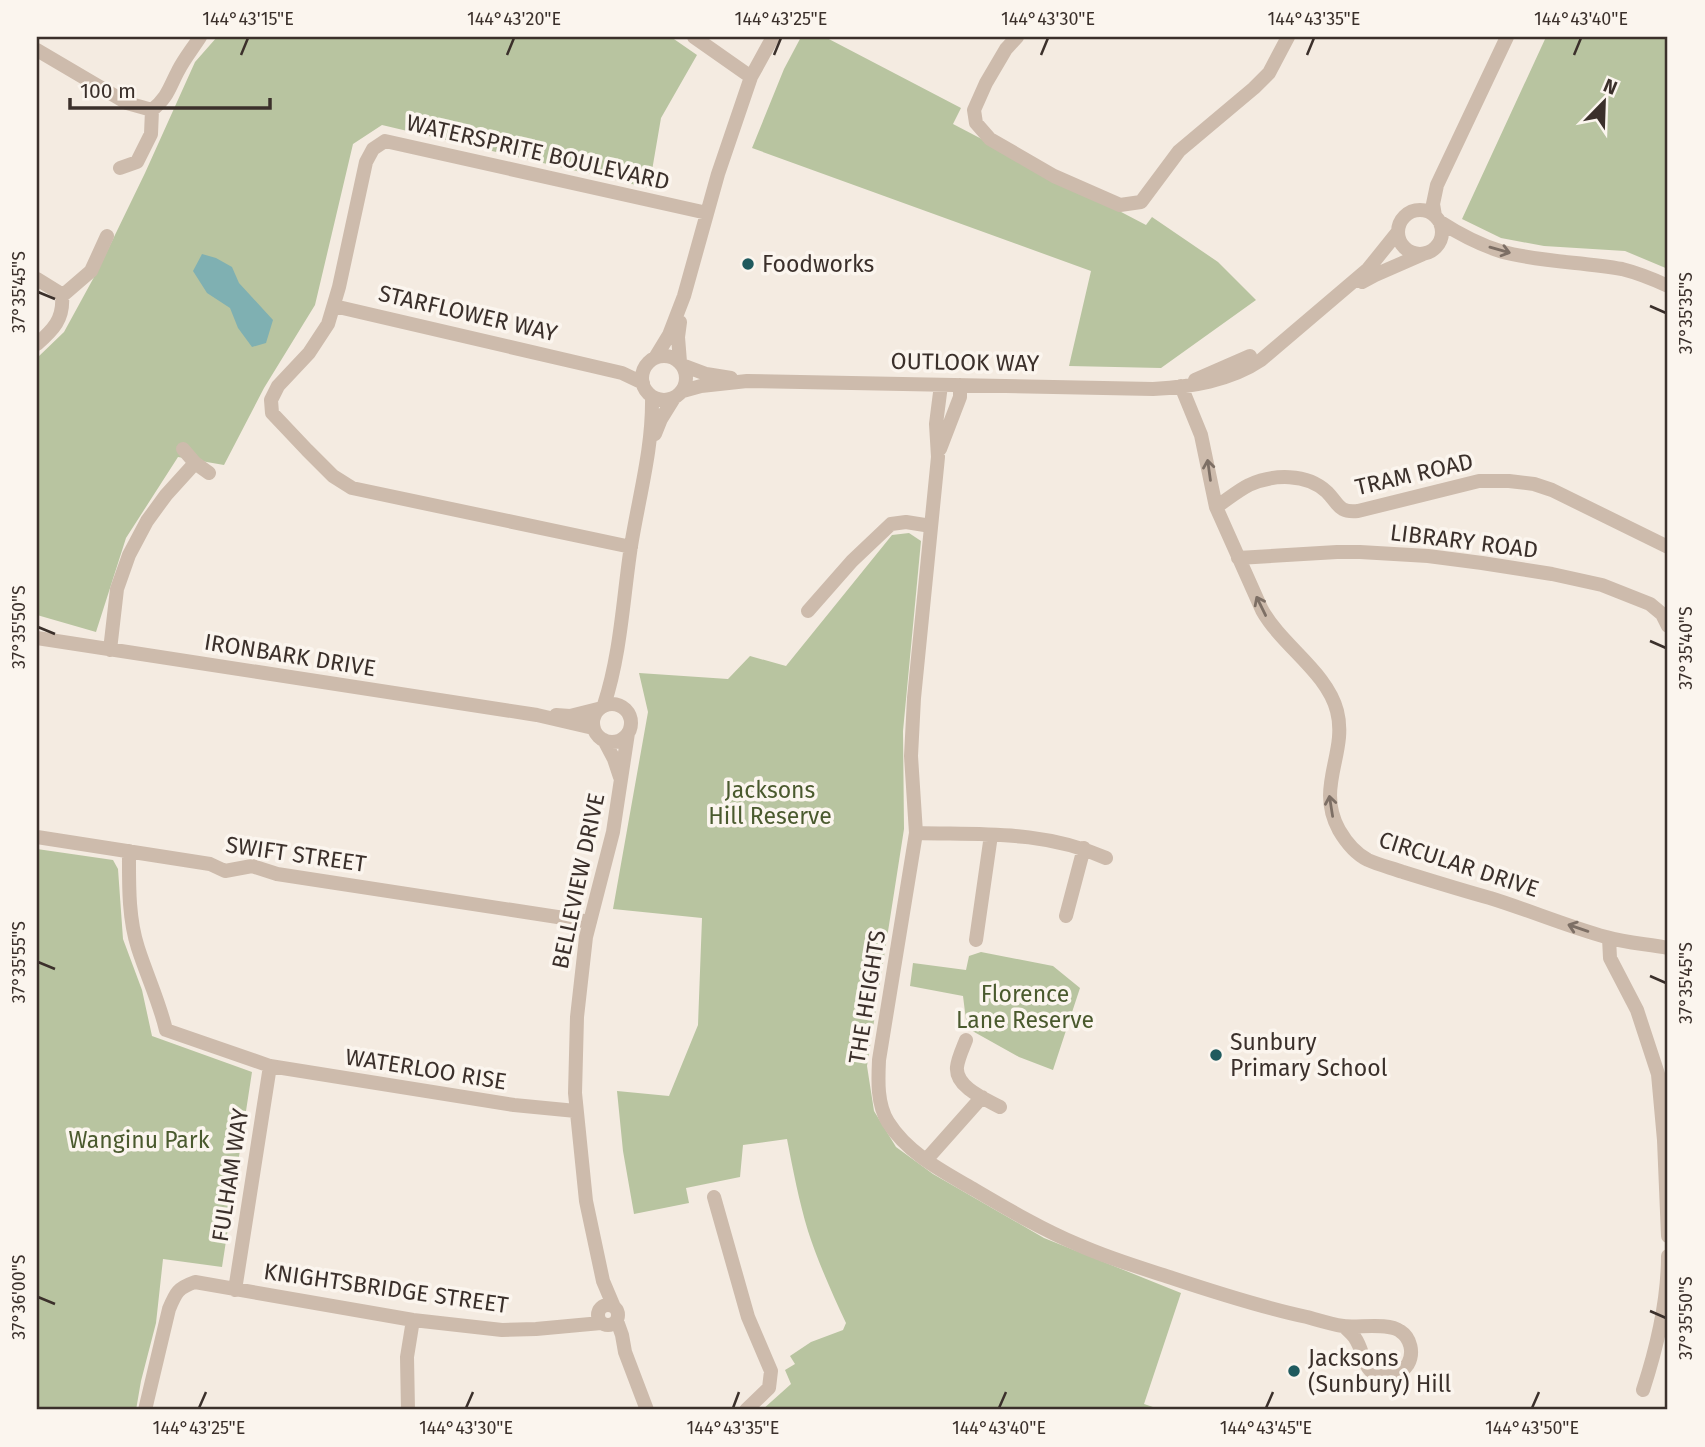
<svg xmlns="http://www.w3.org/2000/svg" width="1705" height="1447" font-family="'Fira Sans',sans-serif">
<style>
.green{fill:#b8c4a0}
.water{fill:#7fb0b2}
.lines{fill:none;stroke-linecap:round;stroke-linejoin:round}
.street{stroke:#cdbbac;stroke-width:14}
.oneway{stroke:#7d6f65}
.ticks{fill:none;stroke:#3b302b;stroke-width:2.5}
.poi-dot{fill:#1f5a5e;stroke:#fbf5ee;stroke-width:2.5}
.labels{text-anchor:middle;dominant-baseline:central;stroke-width:7;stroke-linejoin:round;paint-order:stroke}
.street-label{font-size:23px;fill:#3b302b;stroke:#fbf5ee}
.poi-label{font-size:23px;fill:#3b302b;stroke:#fbf5ee;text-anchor:start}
.park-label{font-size:23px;fill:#4a5a2e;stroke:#fbf5ee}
.neatline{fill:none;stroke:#3b302b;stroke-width:2.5}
.ticks-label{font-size:18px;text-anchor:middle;fill:#3b302b}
</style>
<rect width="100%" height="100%" fill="#f4ebe1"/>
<path class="green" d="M 217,37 L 671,37 L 697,55 L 661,118 L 649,188 L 382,125 L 353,144 L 315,305 L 264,388 L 224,465 L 178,457 L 126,538 L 96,632 L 37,615 L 37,358 L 64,332 L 99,268 L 145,173 L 195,62 Z
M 801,37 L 825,37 L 961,108 L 953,124 L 1146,225 L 1152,217 L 1218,262 L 1256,300 L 1161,368 L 1069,366 L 1091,271 L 752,148 L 784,69 Z
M 1546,37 L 1668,37 L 1668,269 L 1625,251 L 1544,246 L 1501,238 L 1462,219 Z
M 909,533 L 921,541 L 903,731 L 904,829 L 867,1066 L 874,1111 L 896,1147 L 933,1174 L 1044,1238 L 1181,1293 L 1144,1404 L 1162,1410 L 762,1410 L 791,1384 L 785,1370 L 795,1364 L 790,1356 L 811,1342 L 843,1330 L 846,1323 C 832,1293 818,1262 808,1231 C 799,1201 793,1170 787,1139 L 743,1145 L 740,1177 L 686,1188 L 689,1203 L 634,1214 L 623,1151 L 617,1091 L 669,1096 L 698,1025 L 702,918 L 613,909 L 648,712 L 639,673 L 728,679 L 750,656 L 786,666 L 892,535 Z
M 37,849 L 113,860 L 118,869 L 123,939 L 142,990 L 152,1036 L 252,1072 L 222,1267 L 163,1259 L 156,1323 L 141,1381 L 136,1410 L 37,1410 Z
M 981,952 L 1053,966 L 1080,988 L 1053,1070 L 1019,1057 L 967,1028 L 963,996 L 910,986 L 913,963 L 966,970 L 969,956 Z"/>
<path class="water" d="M 202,254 L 216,258 L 232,267 L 239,283 L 273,320 L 266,343 L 252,347 L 238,328 L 230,308 L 207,293 L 193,271 Z"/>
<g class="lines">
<path class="street" d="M 694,37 L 751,77
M 1017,37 L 1006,49 L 986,83 L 974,110 L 976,123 L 990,139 L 1054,176 L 1120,205 L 1141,202 L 1179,151 L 1254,88 L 1269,73 L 1288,37
M 37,50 L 127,103 L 152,110
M 120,168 L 137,162 L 151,134 L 152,110 C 168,97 169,88 178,71 C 184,59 193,48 200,37
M1398 232a22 22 0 1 1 44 0a22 22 0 1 1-44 0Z
M 1435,216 L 1433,204 L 1437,185 L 1507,37
M 1439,221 C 1459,234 1480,245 1503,252 C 1542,262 1583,262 1622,269 C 1638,273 1653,279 1668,286
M 37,279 L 58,292 L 62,296
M 1362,282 L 1375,275 L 1423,254
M 62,296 L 91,271 L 107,236
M 334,306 L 592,366 L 622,373 L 643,383
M 37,344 C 53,330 64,319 62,296
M642 378a22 22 0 1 1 44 0a22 22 0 1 1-44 0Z
M 655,358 L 669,335 L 684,296 L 718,174 L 751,77 L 773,37
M 680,362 L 678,337 L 680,322
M 682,365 L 706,374 L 731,378
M 1195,380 L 1250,356
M 941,385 L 936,424 L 938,457 L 914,698 L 911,756 L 916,833 L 879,1060 C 878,1081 877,1104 888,1122 C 908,1154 944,1172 975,1190 C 1009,1210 1043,1230 1079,1245 C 1108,1258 1138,1267 1169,1277 C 1214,1292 1260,1307 1307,1317 C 1318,1320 1331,1324 1343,1326 C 1358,1328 1388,1322 1400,1331 C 1411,1338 1414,1353 1408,1364 C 1404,1370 1398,1375 1391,1376 C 1361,1379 1366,1353 1355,1338 C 1352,1333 1347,1330 1344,1326
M 1181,386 L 1201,435 L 1216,507 L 1262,610 C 1282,646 1327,672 1337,711 C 1348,753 1315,787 1339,830 C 1346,842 1356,854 1368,860 C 1379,865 1392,868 1403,872 C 1432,881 1461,890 1490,898 C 1529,910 1566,926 1606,937 C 1626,943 1648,944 1668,948
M 683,391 L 701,386 L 747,381 L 1153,389 C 1190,387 1230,381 1261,360 L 1368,269 L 1397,233
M 655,434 L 661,419 L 674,398
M 183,449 L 195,463 L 209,473
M 940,449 L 960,397 L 960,385
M 1216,507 C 1227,500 1237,491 1249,485 C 1273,474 1307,473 1327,492 C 1339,504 1338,513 1358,511 L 1479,481 L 1509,481 L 1534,484 L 1552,490 L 1668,547
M 631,547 L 352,488 L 333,476 L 307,450 L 272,413 L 271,400 L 278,386 L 309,353 L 328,324 L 339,287 L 366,162 L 373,149 L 385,141 L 707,213
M 1238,558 L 1337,552 L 1360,552 L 1428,556 L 1482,563 L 1552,574 L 1602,585 L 1650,604 L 1662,614 L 1668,626
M 808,611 L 852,561 L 891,524 L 906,522 L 931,526
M 37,638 L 537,715 L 593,728
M 110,650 L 117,589 L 129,555 L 147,521 L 166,495 L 195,463
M593 723a19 19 0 1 1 38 0a19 19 0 1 1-38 0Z
M 604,705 C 621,653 623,598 631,546 C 639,496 653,448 652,397
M 556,715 L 570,716 L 598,709
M 604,740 L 614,759 L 620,777
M 916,833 C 982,835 1044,830 1106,858
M 37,837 L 210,864 L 225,871 L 252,866 L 277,874 L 590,922
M 129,851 C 129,883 128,917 138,948 C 147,976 159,1001 166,1030 L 270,1066 L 514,1105 L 576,1111
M 1066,916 L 1084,848
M 1609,938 L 1610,958 L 1637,1010 L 1658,1074 L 1664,1140 L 1668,1236
M 976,940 L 991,835
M 966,1040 C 963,1048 958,1058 957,1067 C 955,1087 985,1099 1000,1107
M 926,1160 L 982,1097
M 714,1197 L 748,1317 L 771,1371 L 769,1388 L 746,1410
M 235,1290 L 270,1066
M598 1315a10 10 0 1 1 20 0a10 10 0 1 1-20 0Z
M 614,1307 L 603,1281 L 586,1201 L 575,1093 L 577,1017 L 586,937 L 613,832 L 628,733
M 617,1321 L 622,1335 L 625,1352 L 647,1410
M 1643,1390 C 1657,1347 1668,1301 1668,1256
M 145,1410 L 169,1309 C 176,1292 178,1288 195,1282 L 413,1320 L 502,1330 L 536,1329 L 601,1323
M 408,1410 L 407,1357 L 413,1320"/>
</g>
<defs><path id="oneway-shaft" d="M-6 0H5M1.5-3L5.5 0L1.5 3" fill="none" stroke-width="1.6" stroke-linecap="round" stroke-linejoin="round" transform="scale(1.75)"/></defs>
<g class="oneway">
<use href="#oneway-shaft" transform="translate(1500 250) rotate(16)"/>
<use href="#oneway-shaft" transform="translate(1209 470) rotate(-98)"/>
<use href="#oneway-shaft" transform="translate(1261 606) rotate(-116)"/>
<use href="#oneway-shaft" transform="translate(1331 806) rotate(-99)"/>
<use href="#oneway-shaft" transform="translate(1578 928) rotate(-161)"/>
</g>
<path class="ticks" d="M 241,55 L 248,38M 507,55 L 514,38M 774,55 L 781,38M 1041,55 L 1048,38M 1307,55 L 1314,38M 1574,55 L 1581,38M 38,292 L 55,299M 1650,306 L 1666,313M 38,627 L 55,634M 1650,641 L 1666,648M 38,962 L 55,969M 1650,976 L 1666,983M 38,1297 L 55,1304M 1650,1311 L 1666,1318M 199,1408 L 206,1392M 466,1408 L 473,1392M 733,1408 L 739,1392M 999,1408 L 1006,1392M 1266,1408 L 1273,1392M 1532,1408 L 1539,1392"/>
<g class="poi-dot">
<circle cx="748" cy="264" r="7"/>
<circle cx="1216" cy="1055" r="7"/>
<circle cx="1294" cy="1371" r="7"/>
</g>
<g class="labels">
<g class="street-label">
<text transform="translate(538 152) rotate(13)">WATERSPRITE BOULEVARD</text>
<text transform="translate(468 313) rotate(13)">STARFLOWER WAY</text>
<text transform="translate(965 362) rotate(1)">OUTLOOK WAY</text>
<text transform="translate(1414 474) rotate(-13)">TRAM ROAD</text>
<text transform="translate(1464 541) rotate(7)">LIBRARY ROAD</text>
<text transform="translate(290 655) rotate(9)">IRONBARK DRIVE</text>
<text transform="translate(296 854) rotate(8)">SWIFT STREET</text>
<text transform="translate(1459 864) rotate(18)">CIRCULAR DRIVE</text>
<text transform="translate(578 881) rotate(-78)">BELLEVIEW DRIVE</text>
<text transform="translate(867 997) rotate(-81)">THE HEIGHTS</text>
<text transform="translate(426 1069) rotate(9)">WATERLOO RISE</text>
<text transform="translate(230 1175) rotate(-81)">FULHAM WAY</text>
<text transform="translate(386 1288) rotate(8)">KNIGHTSBRIDGE STREET</text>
</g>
<g class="poi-label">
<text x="762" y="264">Foodworks</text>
<text x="1230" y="1042">Sunbury<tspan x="1230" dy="26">Primary School</tspan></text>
<text x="1308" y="1358">Jacksons<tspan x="1308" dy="26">(Sunbury) Hill</tspan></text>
</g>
<g class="park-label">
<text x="770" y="790">Jacksons<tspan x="770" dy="26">Hill Reserve</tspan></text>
<text x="1025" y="994">Florence<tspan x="1025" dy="26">Lane Reserve</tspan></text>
<text x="139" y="1140">Wanginu Park</text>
</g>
</g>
<rect width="1705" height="1447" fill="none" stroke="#fbf5ee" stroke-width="77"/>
<g transform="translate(1604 102) rotate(23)" stroke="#fbf5ee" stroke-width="5" paint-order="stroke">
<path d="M0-5L12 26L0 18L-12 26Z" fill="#3b302b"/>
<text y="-10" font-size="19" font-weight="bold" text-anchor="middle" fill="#3b302b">N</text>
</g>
<path d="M70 98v10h200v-10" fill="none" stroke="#3b302b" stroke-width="3.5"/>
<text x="80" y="98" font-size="21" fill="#3b302b" stroke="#fbf5ee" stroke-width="5" paint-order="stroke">100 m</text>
<rect x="38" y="38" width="1628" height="1370" class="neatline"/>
<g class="ticks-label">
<text x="248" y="25">144°43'15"E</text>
<text x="514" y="25">144°43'20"E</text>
<text x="781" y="25">144°43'25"E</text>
<text x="1048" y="25">144°43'30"E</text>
<text x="1314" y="25">144°43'35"E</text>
<text x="1581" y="25">144°43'40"E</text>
<text transform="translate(19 292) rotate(-90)" y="6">37°35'45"S</text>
<text transform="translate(1686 313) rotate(-90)" y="6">37°35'35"S</text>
<text transform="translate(19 627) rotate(-90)" y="6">37°35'50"S</text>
<text transform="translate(1686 648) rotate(-90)" y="6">37°35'40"S</text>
<text transform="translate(19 962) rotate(-90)" y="6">37°35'55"S</text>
<text transform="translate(1686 983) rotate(-90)" y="6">37°35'45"S</text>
<text transform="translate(19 1297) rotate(-90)" y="6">37°36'00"S</text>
<text transform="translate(1686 1318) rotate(-90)" y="6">37°35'50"S</text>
<text x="199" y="1434">144°43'25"E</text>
<text x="466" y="1434">144°43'30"E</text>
<text x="733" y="1434">144°43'35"E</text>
<text x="999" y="1434">144°43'40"E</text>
<text x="1266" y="1434">144°43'45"E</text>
<text x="1532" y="1434">144°43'50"E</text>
</g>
</svg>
